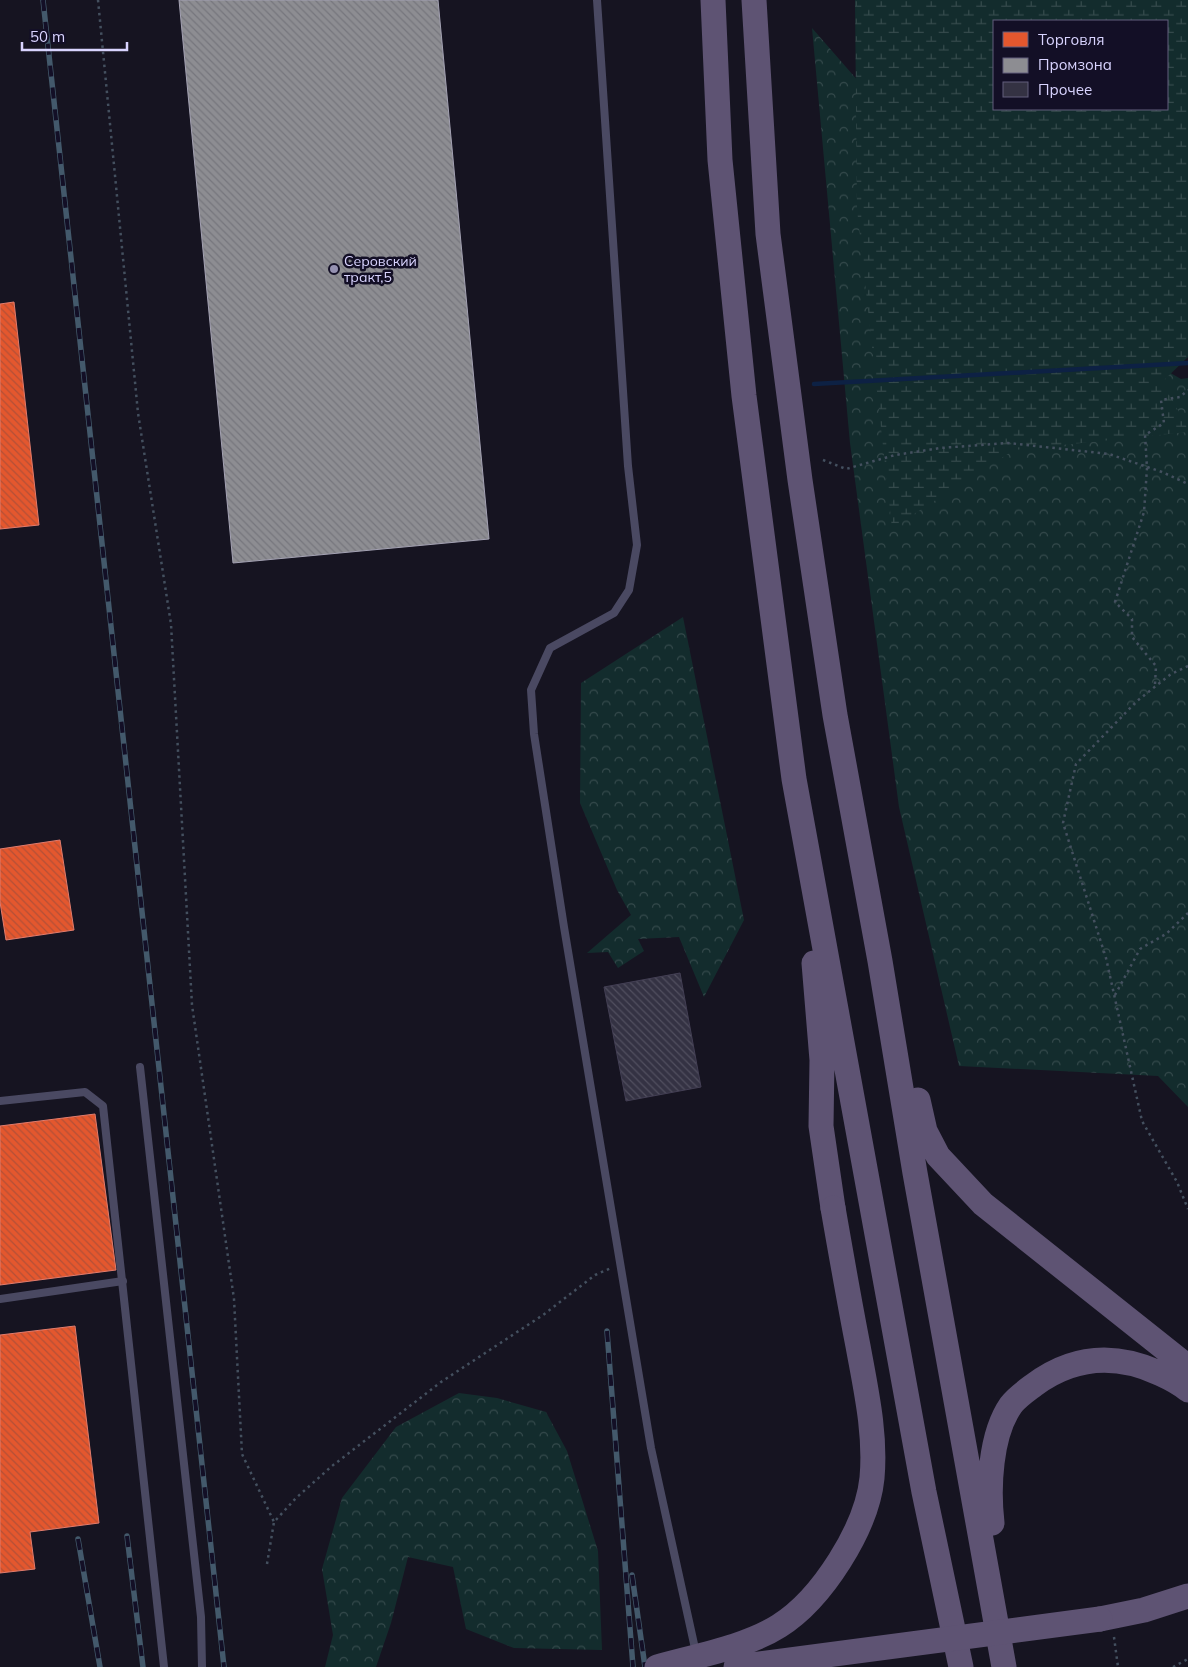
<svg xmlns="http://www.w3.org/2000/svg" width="1188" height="1667" font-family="Mulish,sans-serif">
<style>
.forest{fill:url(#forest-crowns)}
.wetland{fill:url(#wetland-marsh);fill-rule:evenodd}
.shops{fill:url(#shops-back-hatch);stroke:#e17c6d}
.industry{fill:url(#industry-back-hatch);stroke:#a4a2b3}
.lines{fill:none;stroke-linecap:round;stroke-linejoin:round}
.stream{stroke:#0d2144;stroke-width:4.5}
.building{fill:url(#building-back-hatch);stroke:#433f54}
.path{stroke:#44505f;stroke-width:2.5;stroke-dasharray:2.5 4;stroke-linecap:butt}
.service{stroke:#4a4962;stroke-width:8}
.primary{stroke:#5e5373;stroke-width:25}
.rail-casing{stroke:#43596b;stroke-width:5.5}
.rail{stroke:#130f26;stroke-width:4;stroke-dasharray:11;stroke-linecap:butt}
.primary-bridge{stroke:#5e5373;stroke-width:25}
.poi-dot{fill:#9591b1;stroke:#130f26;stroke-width:2}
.labels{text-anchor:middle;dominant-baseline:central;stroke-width:5;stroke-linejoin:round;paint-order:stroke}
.poi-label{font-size:14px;fill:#d9d4ff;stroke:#130f26;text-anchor:start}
</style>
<defs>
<pattern id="forest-crowns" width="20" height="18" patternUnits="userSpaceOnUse" patternTransform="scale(1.25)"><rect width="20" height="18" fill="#132c2d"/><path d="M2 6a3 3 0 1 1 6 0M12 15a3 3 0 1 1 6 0" fill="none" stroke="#354a4c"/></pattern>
<pattern id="wetland-marsh" width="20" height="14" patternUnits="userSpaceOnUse" patternTransform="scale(1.25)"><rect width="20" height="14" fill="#132c2d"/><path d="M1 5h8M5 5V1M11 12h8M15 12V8" fill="none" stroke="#354a4c"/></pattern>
<pattern id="shops-back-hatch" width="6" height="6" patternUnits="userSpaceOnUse" patternTransform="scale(1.25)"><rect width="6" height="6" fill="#e4572e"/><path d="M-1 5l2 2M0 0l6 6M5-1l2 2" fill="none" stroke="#b35037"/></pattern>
<pattern id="industry-back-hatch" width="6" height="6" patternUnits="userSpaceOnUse" patternTransform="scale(1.25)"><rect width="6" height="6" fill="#8d8d92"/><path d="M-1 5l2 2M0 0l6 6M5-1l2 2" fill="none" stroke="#76767d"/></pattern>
<pattern id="building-back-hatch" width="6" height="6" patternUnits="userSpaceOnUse" patternTransform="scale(1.25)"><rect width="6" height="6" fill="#343243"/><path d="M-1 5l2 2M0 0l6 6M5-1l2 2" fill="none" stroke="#514f5f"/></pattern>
</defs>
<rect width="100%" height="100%" fill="#161421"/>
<path class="forest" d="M 812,28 L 941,176 L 1146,359 L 1181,379 L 1188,378 L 1188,1107 L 1158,1076 L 959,1066 L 899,807 L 850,443 Z
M 683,617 L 744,920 L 704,997 L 679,937 L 638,939 L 644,951 L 618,968 L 608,952 L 587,953 L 631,915 L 617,890 L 580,803 L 581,683 Z
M 459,1393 L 497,1398 L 546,1412 L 567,1451 L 598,1551 L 602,1650 L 514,1648 L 466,1629 L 453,1567 L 408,1557 L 391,1623 L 376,1667 L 325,1667 L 333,1635 L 322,1569 L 342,1498 L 396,1427 Z"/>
<path class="wetland" d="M 855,0 L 1188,0 L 1188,357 L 1162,382 L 1188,428 L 1188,432 L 1014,450 L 892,528 L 857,209 ZM 994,21 L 1167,21 L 1167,109 L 994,109 Z"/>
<path class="shops" d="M 14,302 L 39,525 L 0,529 L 0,304 Z
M 60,840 L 74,930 L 6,940 L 0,902 L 0,849 Z
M 95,1114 L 116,1270 L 0,1285 L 0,1126 Z
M 75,1326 L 99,1523 L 30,1532 L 35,1569 L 0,1573 L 0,1335 Z"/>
<path class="industry" d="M 179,0 L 438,0 L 489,539 L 233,563 Z"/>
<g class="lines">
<path class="stream" d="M 814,384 L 1188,363"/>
</g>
<path class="building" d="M 680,973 L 701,1087 L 626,1101 L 604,987 Z"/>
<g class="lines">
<path class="path" d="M 98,0 L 138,413 L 171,624 L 192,1005 L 234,1299 L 242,1454 L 274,1522
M 823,460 L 846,469 L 895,455 L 940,448 L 1008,443 L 1109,454 L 1162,472 L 1188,484
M 1188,666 L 1171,674 L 1137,701 L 1076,764 L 1063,823 L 1106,958 L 1142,1121 L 1177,1182 L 1188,1209
M 1155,684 L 1156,666 L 1132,637 L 1132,619 L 1115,602 L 1144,512 L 1147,468 L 1145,435 L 1164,423 L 1161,400 L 1180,397 L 1188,390
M 1115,995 L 1140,949 L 1166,934 L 1188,913
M 267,1564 L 274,1522 L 296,1498 L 332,1466 L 441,1382 L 543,1315 L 595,1275 L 611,1268
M 1114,1637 L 1118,1667
M 1173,1667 L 1188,1659"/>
<path class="service" d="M 597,0 L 628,466 L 637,545 L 629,590 L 614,613 L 550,648 L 531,690 L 534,734 L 564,927 L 651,1448 L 696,1653
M 140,1067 L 201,1617 L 202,1667
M 0,1101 L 85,1092 L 103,1106 L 164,1667
M 0,1299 L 123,1281"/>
<path class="primary" d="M 713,0 L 720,160 L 744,396 L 794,779 L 924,1492 L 961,1667
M 754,0 L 768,234 L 800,480 L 835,715 L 880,961 L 915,1173 L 1004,1667
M 814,963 L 822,1060 L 821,1126 L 833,1208
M 918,1100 L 925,1131 L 938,1156 L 983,1204 L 1188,1367
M 992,1523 C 988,1488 990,1435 1011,1405 C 1017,1397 1026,1391 1034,1385 C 1073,1356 1115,1353 1159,1373 C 1170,1378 1179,1382 1188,1390
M 1100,1619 L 1144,1610 L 1188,1596"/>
<defs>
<path id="rail" d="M 43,0 L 224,1667
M 607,1331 L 633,1667
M 127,1536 L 143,1667
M 78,1539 L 100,1667
M 632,1575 L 645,1667"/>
</defs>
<use href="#rail" class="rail-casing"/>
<use href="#rail" class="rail"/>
<path class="primary-bridge" d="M 657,1667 C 696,1656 746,1647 779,1626 C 822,1599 867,1528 872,1478 C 876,1434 866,1390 858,1346 C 849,1300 841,1254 833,1208
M 736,1667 L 1100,1619"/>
</g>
<circle class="poi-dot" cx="334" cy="269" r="5"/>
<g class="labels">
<g class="poi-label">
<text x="344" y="261">Серовский<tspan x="344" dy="16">тракт,5</tspan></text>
</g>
</g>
<rect x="993" y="20" width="175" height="90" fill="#130f26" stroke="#625e7d"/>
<rect x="1003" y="32" width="25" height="15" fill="#e4572e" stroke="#625e7d"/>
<text x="1038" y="45" font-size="15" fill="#d9d4ff">Торговля</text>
<rect x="1003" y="58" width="25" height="15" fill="#8d8d92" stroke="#625e7d"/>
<text x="1038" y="70" font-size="15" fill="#d9d4ff">Промзона</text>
<rect x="1003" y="82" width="25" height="15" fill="#343243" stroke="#625e7d"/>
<text x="1038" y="95" font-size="15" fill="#d9d4ff">Прочее</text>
<path d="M22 42v8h105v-8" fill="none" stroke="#d9d4ff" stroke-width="2.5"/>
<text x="30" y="42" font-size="15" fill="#d9d4ff" stroke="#130f26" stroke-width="4" paint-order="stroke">50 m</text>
</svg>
